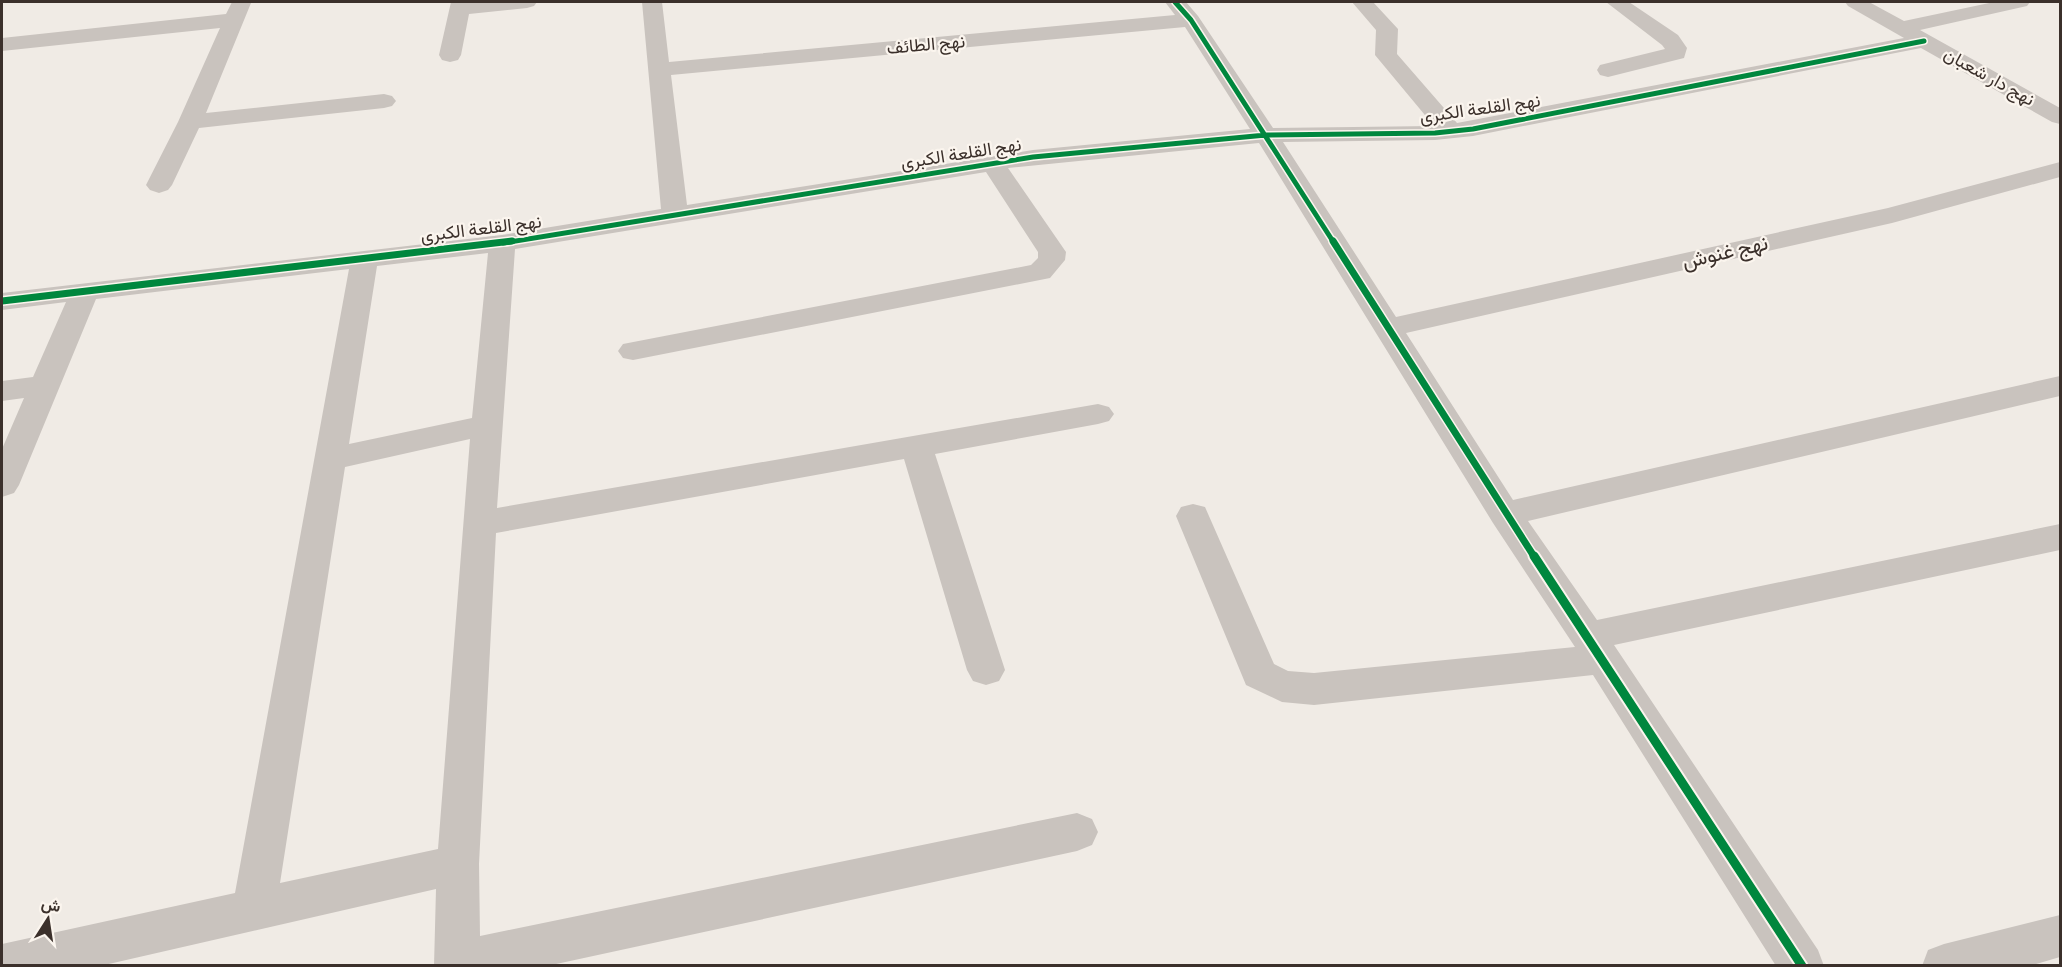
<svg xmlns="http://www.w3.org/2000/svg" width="2062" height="967" font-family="'Source Sans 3',Vazirmatn,sans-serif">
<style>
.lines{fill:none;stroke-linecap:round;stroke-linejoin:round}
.minor{fill:#c9c3be;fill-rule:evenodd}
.cycleway-far2-casing{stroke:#fbf5ee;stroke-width:8}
.cycleway-far1-casing{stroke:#fbf5ee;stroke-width:10}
.cycleway-casing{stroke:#fbf5ee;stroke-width:13}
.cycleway-far2{stroke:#00873e;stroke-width:5}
.cycleway-far1{stroke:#00873e;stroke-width:7}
.cycleway{stroke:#00873e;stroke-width:9}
.labels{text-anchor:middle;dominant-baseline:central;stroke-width:4.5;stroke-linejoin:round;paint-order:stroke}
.far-street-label{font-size:18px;fill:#3b302b;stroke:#fbf5ee}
.street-label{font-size:21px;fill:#3b302b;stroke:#fbf5ee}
</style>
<rect width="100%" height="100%" fill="#f0ebe5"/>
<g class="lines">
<path class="minor" d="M 232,2 L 251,3 L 206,113 L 384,94 L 392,96 L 396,101 L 392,106 L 384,108 L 199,128 L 172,185 L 168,190 L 159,193 L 150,190 L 146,185 L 178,122 L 220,28 L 2,51 L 2,38 L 226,14 Z
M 451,2 L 537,2 L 534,6 L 527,8 L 469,14 L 461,55 L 458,60 L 450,62 L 442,60 L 439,55 Z
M 642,2 L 662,2 L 669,62 L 1175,15 L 1165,2 L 1186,2 L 1198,16 L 1273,128 L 1434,126 L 1375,55 L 1376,30 L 1352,2 L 1373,2 L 1398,29 L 1397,54 L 1457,123 L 1904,38 L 1848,6 L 1845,2 L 1869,2 L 1904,21 L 1994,2 L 2030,2 L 2027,6 L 1920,30 L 2060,108 L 2060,124 L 2052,122 L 1921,48 L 1473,136 L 1435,140 L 1283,142 L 1396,317 L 1888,208 L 2060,162 L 2060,177 L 1892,223 L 1406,333 L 1513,500 L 2060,376 L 2060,396 L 1528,521 L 1597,620 L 2060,524 L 2060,550 L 1614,645 L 1818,950 L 1824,966 L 1776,966 L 1593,675 L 1314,705 L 1282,702 L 1246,685 L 1176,516 L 1181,507 L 1193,504 L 1205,507 L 1274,664 L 1288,671 L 1314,673 L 1575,647 L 1493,523 L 1259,143 L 1008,168 L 1066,252 L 1065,260 L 1050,278 L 633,360 L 623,358 L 618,351 L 623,344 L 1031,265 L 1038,258 L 1038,252 L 986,172 L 515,249 L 497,508 L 1098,404 L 1109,407 L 1114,414 L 1109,421 L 1098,424 L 935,454 L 1005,670 L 999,681 L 986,685 L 973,681 L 967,670 L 904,459 L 496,533 L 479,864 L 480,936 L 1077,813 L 1092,819 L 1098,832 L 1092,845 L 1077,851 L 547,966 L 434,966 L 436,889 L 100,966 L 2,966 L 2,944 L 235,893 L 349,269 L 96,299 L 19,485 L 14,493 L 2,497 L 2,449 L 24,398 L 2,401 L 2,381 L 33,377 L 66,302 L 2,310 L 2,293 L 502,235 L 661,209 ZM 1185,27 L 1250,129 L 1033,150 L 687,205 L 671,75 ZM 488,253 L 472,418 L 349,444 L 377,266 ZM 470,439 L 438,849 L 280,883 L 345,467 Z
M 1606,2 L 1629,2 L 1678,35 L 1687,48 L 1684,58 L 1608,77 L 1600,75 L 1597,70 L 1600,65 L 1665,49 L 1662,45 Z
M 2060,915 L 2060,957 L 2029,966 L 1922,966 L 1928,950 L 1944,944 Z"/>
<defs>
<path id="cycleway-far2" d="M 1175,2 L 1191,20 L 1334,243
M 503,243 L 1033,157 L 1266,135 L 1435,133 L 1473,129 L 1924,41"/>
<path id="cycleway-far1" d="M 1333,241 L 1535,558
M 2,301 L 512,241"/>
<path id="cycleway" d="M 1534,556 L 1802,966"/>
</defs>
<use href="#cycleway-far2" class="cycleway-far2-casing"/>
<use href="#cycleway-far1" class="cycleway-far1-casing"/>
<use href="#cycleway" class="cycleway-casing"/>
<use href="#cycleway-far2" class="cycleway-far2"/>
<use href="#cycleway-far1" class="cycleway-far1"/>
<use href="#cycleway" class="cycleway"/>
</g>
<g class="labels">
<g class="far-street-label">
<text transform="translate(926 45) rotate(-5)">نهج الطائف</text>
<text transform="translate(1989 77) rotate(29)">نهج دار شعبان</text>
<text transform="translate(1480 109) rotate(-8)">نهج القلعة الكبرى</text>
<text transform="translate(961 154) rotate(-9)">نهج القلعة الكبرى</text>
<text transform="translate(481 229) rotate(-7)">نهج القلعة الكبرى</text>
</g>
<g class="street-label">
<text transform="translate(1725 252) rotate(-13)">نهج غنوش</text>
</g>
</g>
<rect width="2062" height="967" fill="none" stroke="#3b302b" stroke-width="6"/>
<g transform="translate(48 919) rotate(12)" stroke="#fbf5ee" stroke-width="4.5" paint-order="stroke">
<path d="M0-4.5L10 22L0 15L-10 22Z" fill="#3b302b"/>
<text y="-9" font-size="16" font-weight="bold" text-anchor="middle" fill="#3b302b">ش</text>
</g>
</svg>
